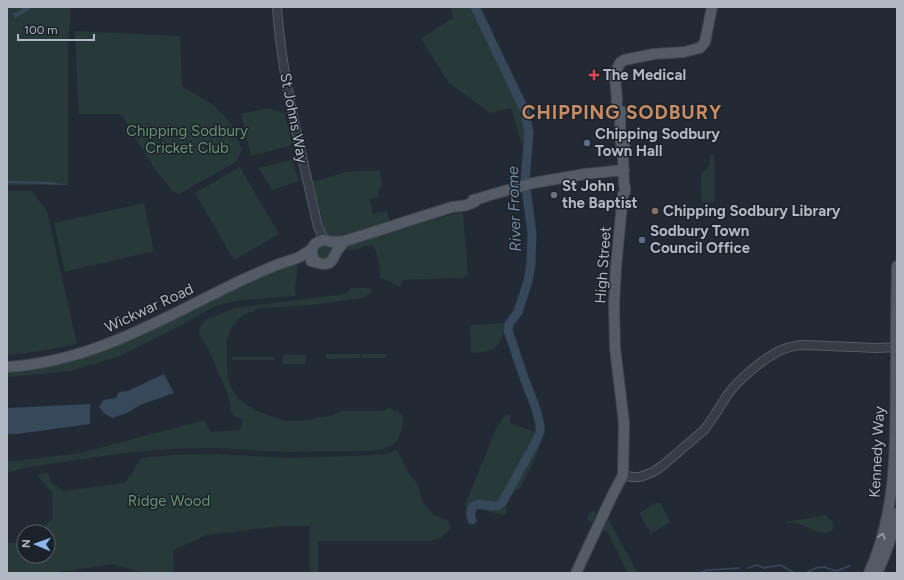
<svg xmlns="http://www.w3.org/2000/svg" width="904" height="580" font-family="Figtree,sans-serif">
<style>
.green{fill:#273938}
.water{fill:#37485b}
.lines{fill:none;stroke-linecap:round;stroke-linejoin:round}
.stream{stroke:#37485b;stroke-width:1.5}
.river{stroke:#37485b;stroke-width:9}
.minor-casing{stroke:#535b64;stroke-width:10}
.major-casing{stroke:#3f4650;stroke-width:12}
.minor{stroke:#353d46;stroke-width:8}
.major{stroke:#535c66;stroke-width:10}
.major-bridge-casing{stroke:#3f4650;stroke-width:12;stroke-linecap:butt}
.major-bridge{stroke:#535c66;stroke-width:10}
.oneway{stroke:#99a1ac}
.health-dot{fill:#e0444e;stroke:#1b222a;stroke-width:1.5}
.service-dot{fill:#5c6f8a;stroke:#1b222a;stroke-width:1.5}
.worship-dot{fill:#6b7280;stroke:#1b222a;stroke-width:1.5}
.education-dot{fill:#8d6e63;stroke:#1b222a;stroke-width:1.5}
.labels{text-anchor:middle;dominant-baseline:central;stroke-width:3;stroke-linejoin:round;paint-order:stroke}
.poi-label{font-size:15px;font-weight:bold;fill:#b0b8c3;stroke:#1b222a;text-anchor:start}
.street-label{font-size:15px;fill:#b0b8c3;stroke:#1b222a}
.park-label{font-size:15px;fill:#6a9171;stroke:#1b222a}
.water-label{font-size:16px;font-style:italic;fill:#738aa4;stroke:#1b222a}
.district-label{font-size:19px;font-weight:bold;letter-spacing:1px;fill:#c88c65;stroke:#1b222a}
</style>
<rect width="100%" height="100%" fill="#222b35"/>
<path class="green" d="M 7,7 L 71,7 L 68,40 L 68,185 L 7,185 Z
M 451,7 L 481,7 L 528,109 L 532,132 L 530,151 L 524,151 L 511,108 L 490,113 L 448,82 L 421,38 L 453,18 Z
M 75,31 L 180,36 L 182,86 L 212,104 L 222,114 L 231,124 L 242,149 L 236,162 L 179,194 L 172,191 L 153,166 L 121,114 L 79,114 Z
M 268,108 L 285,114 L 292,145 L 251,156 L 241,114 Z
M 710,155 L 714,155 L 714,202 L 702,202 L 701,173 L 704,172 L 710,164 Z
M 292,160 L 299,181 L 272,190 L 259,168 Z
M 240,167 L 279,234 L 234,260 L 195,193 Z
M 364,171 L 380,171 L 382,187 L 378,190 L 379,196 L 370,200 L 373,214 L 387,211 L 390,223 L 341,238 L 335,239 L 328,236 L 324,227 L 313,182 L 346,172 Z
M 7,191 L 32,191 L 47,211 L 77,344 C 54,349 31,353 7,355 Z
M 144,203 L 154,251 L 65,272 L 54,223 Z
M 460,212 L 463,214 L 467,261 L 468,274 L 462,279 L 453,278 L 402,280 L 401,288 L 389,281 L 380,278 C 380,267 379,255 373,246 C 364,243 357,252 348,250 L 347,247 L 381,235 Z
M 319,245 L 329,245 L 332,252 L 328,260 L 316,258 L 316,248 Z
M 298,263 L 295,288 L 296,296 L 241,300 L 215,306 L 176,328 L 120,356 L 71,371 L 7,377 L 7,370 L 60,363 L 282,267 Z
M 351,288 L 370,288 L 372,290 L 370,293 L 363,298 L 310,305 L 255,309 L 255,311 C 239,314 230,326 227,341 C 227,369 223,394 253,408 L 252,409 L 284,421 L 311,420 L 315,418 L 331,416 L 341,411 L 382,411 L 390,407 L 395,412 L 397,411 L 403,416 C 402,430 401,442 386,448 C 375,452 355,451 344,451 C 325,451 307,452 289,452 C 264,451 239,449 214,448 C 167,447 121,453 75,460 C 52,464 29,466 7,473 L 7,462 L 81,453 L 204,420 L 211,432 L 240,430 L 243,420 L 234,416 L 231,413 L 230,402 L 227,392 L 209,351 L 199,334 L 200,326 L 206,320 L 234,308 L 346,294 Z
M 505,323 C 502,348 494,352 471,353 L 470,325 Z
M 283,354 L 306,355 L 306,362 L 305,364 L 284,364 L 283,363 Z
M 326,354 L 360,354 L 360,358 L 326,359 Z
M 362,354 L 388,354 L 385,358 L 362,358 Z
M 232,357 L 274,357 L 274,360 L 232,360 Z
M 507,414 L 511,415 L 510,423 L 543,435 L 535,459 L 520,488 L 515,491 L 510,498 L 507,504 L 506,514 L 503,515 L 480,509 L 475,510 L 467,509 L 465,505 L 496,429 L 503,418 Z
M 396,450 L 403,461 L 409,473 L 417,483 L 423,503 L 434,515 L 449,521 L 450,529 C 444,536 440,539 431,541 L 318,541 L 318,573 L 310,573 L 310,526 L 282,526 L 207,535 L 173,550 L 174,573 L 143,573 L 113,564 L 52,573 L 9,573 L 7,572 L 7,543 L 24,542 L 24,556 L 48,556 L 48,532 L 38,532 L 53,518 L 52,493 L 37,475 L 48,473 L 52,483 L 63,491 L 124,483 L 131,475 L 140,459 L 150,457 L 173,455 L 216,454 L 291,458 L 374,455 L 386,454 Z
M 655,503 L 659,503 L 661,504 L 670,522 L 651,534 L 640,514 L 640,513 Z
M 591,512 L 595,511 L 596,513 L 593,521 L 591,522 L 587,520 L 589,514 Z
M 827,515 L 828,519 L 831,520 L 833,522 L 833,529 C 823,539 810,527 799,524 C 795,522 791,523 786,524 L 786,522 Z
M 608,519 L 638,573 L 628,573 L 608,533 L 602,530 Z"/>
<path class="water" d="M 24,7 L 34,7 L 15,18 L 13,13 L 18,12 Z
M 7,181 L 51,182 L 68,185 L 7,183 Z
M 164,374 L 174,393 L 140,405 L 127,413 L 112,418 L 104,413 L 99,407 L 103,400 L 116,398 L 119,392 L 128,391 Z
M 90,404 L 90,424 L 17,434 L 7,434 L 7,408 Z"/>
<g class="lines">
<path class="stream" d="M 748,568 L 757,565 L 764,568 L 781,565 L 794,573
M 698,573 L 708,570 L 740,568
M 806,573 L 816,568 L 824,567 L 836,571 L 850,566"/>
<path class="river" d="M 472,520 C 471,517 470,514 471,511 C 475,499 487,507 495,506 C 499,506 501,504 503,501 L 536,441 L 540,432 L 540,425 L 536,409 L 523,375 L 508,330 L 509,324 L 518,312 L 528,281 L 531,264 L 532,233 L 525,181 L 529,132 L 525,111 L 475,7"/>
<defs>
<path id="minor" d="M 277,7 C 282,82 302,154 318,227 L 322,235 L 326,240
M 623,475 L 632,477 L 640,477 L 653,472 L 662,466 L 704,430 C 713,419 720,406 728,394 C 739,379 761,361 777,352 C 785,348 795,345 804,345 L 877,348 L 897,347"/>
<path id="major" d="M 621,111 C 619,123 621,135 621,147
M 620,117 L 616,108 L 617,99 L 615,78 L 617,69 L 620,63 L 624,60 L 654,54 L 684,52 L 700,48 L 705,42 L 712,7
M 473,200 L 478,199 L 490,195 L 533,183 L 585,174 L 624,170
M 311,261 C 316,262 320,264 324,264 C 333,264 333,257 337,251 C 339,248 342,245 345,241
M 316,262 L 312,256 L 312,248 L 315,244 L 320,241 L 323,240 L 333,242 L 345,241 L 452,207 C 461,206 471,206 478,199
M 896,329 L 897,266
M 7,367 C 95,361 163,318 240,281 C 251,276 262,271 274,266 C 281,263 289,261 297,258 C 302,256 307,252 312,249
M 576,573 L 612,496 L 623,475 L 624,423 L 615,348 L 614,304 L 616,267 L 623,194 L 625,192 L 625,187 L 624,185 L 623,157 L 625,151 L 624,143 L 622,140
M 869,573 C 900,506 895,429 896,357
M 877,573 C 886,554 893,534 897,513"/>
</defs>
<use href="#minor" class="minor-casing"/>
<use href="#major" class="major-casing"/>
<use href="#minor" class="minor"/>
<use href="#major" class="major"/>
<defs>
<path id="major-bridge" d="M 896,329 L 896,357"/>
</defs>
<use href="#major-bridge" class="major-bridge-casing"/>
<use href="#major-bridge" class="major-bridge"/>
</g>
<defs><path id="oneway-chevron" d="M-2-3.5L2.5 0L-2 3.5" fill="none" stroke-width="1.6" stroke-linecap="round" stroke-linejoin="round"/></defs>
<use class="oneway" href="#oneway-chevron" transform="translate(882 536) rotate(-74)"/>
<path class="health-dot" d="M592 69h4v4h4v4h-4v4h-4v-4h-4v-4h4z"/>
<g class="service-dot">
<circle cx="587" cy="143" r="4"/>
<circle cx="642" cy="240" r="4"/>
</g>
<circle class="worship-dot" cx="554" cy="195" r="4"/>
<circle class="education-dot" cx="655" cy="211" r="4"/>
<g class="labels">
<g class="poi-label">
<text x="603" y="75">The Medical</text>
<text x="595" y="134">Chipping Sodbury<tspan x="595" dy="17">Town Hall</tspan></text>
<text x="562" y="186">St John<tspan x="562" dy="17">the Baptist</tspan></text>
<text x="663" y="211">Chipping Sodbury Library</text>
<text x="650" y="231">Sodbury Town<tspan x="650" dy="17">Council Office</tspan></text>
</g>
<g class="street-label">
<text transform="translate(294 118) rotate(79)">St Johns Way</text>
<text transform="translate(603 265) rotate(-86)">High Street</text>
<text transform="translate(149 308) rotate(-25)">Wickwar Road</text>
<text transform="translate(877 452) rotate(-87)">Kennedy Way</text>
</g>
<g class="park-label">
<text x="187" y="131">Chipping Sodbury<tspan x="187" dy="17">Cricket Club</tspan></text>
<text x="169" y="501">Ridge Wood</text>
</g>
<g class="water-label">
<text transform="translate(514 209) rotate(-92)">River Frome</text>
</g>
<g class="district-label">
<text x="622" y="112">CHIPPING SODBURY</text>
</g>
</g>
<rect width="904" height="580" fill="none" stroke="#b0b8c3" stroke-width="16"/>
<g transform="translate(36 544) rotate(272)"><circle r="19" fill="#1b222a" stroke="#575e67"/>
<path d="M0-3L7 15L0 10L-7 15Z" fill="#8ab5ed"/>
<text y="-6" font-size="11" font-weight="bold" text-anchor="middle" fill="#b0b8c3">N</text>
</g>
<path d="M18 34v6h76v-6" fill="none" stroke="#b0b8c3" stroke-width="2"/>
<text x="24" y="34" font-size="12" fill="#b0b8c3" stroke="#1b222a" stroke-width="3" paint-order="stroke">100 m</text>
</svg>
